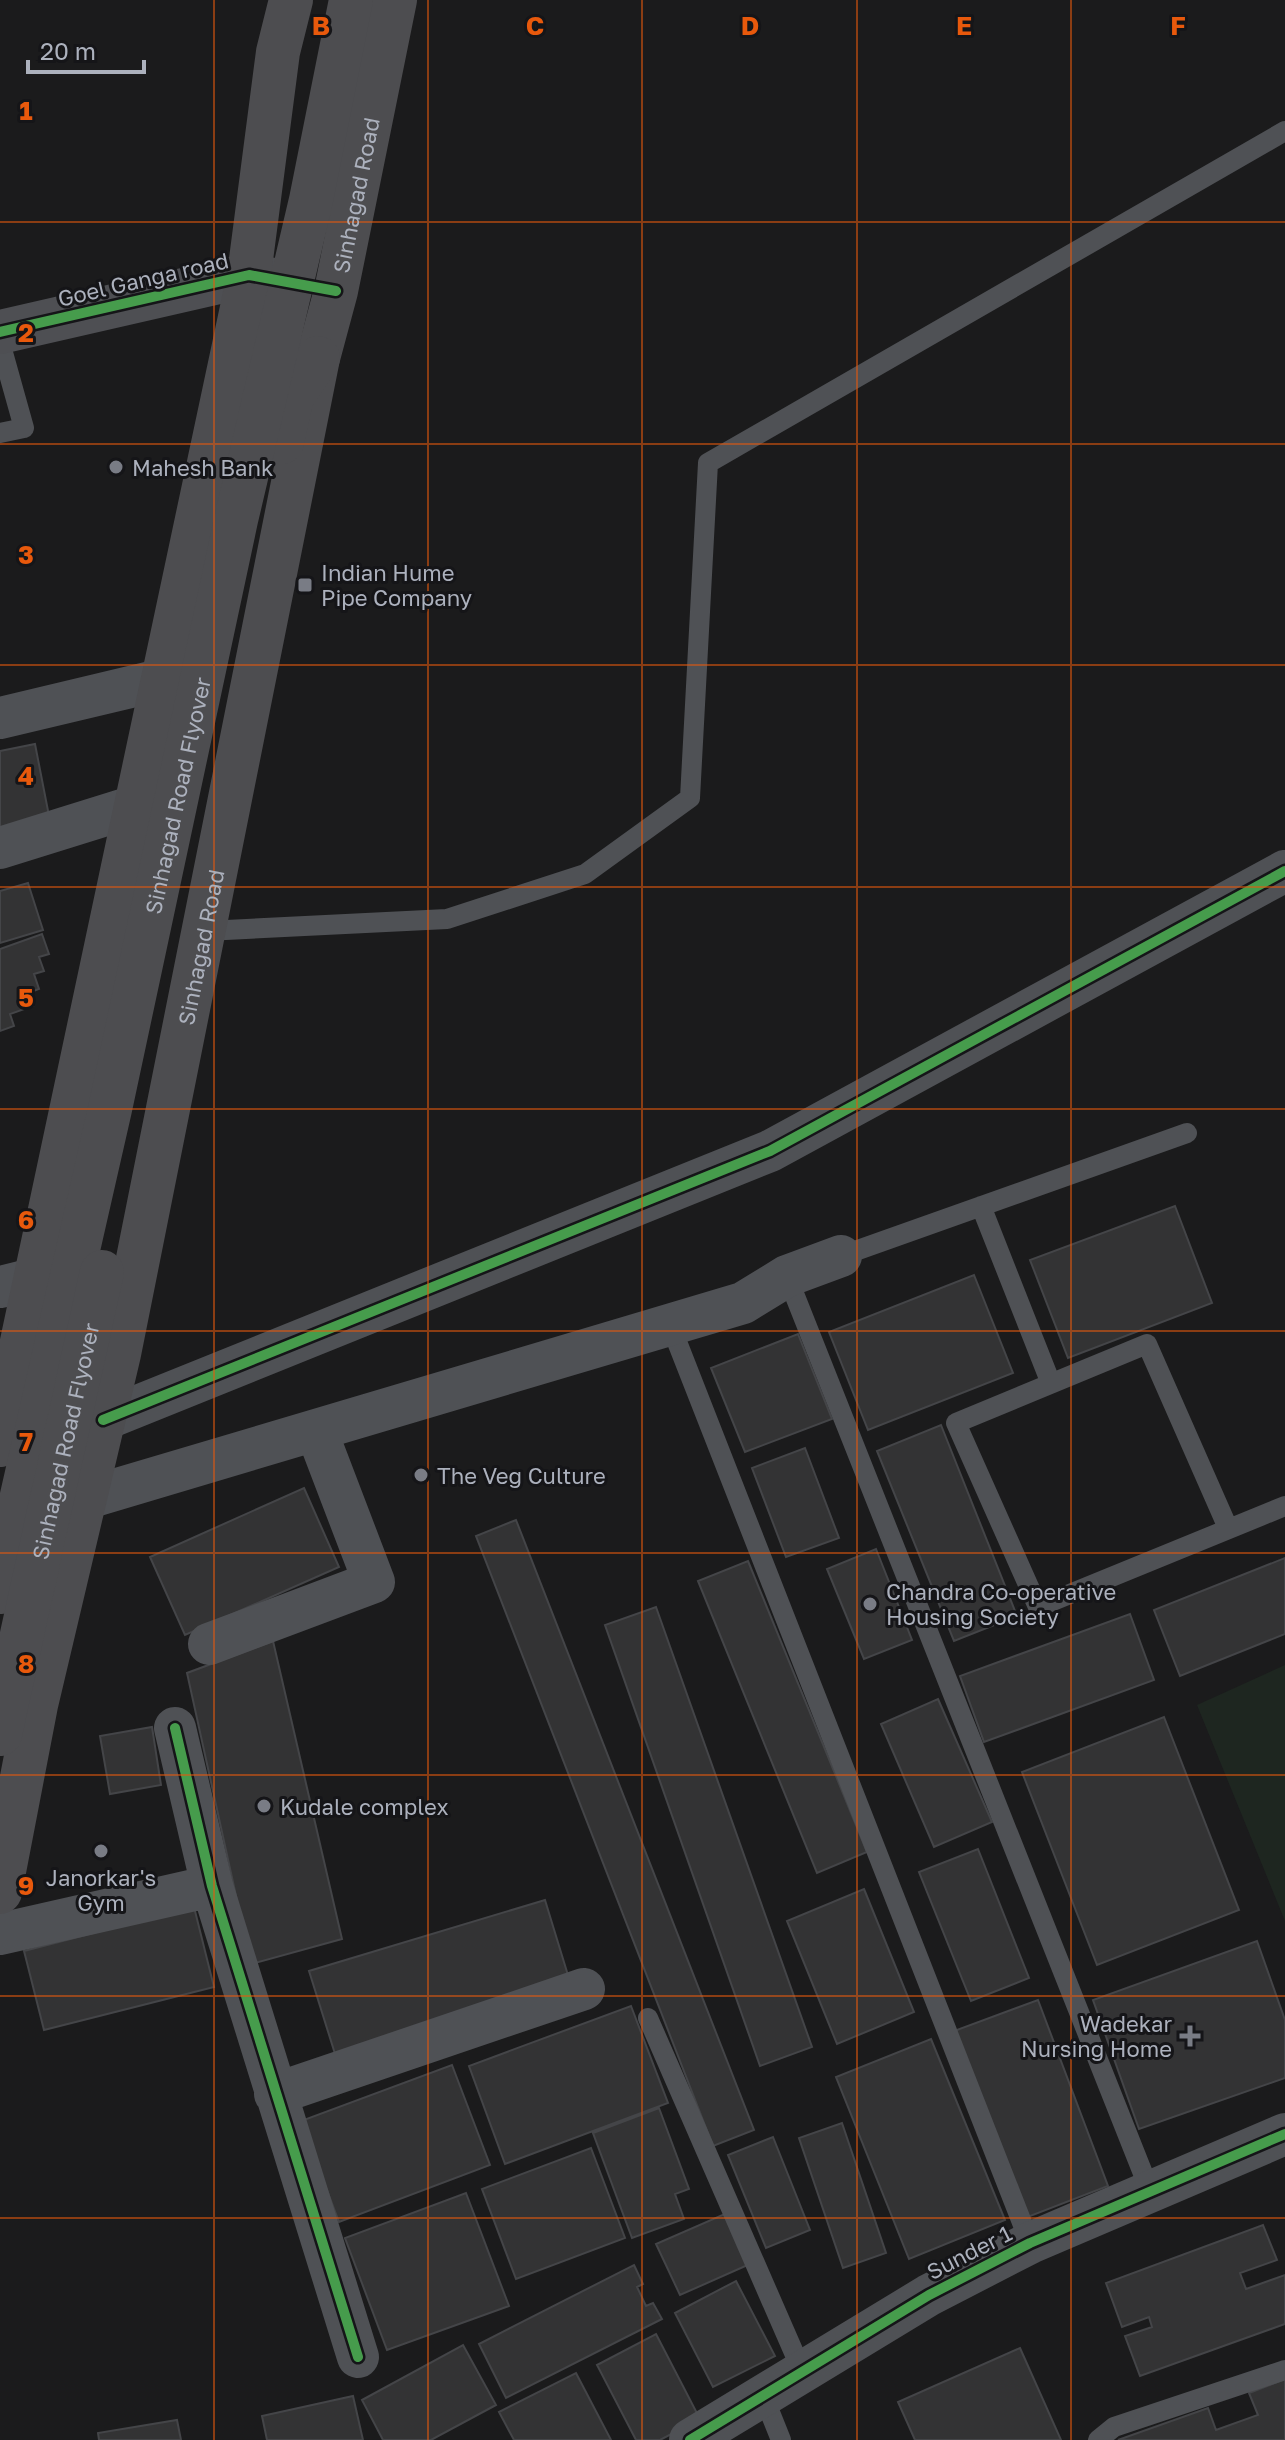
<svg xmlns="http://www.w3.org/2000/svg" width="1285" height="2440" font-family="'Golos Text',sans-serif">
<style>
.green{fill:#1e2620}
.building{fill:#333334;stroke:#444548;stroke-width:2}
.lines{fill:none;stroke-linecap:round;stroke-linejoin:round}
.lane{stroke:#4f5155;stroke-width:20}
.street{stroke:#4f5155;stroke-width:42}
.secondary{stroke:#4e4f53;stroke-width:44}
.primary{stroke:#4d4d50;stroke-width:44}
.primary-bridge{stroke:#4d4d50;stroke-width:44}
.cycleway-casing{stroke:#151518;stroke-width:15}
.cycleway{stroke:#469c4c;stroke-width:10}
.grid{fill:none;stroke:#e8590c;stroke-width:2;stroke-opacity:0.55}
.poi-dot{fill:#797c85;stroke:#151518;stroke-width:3}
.labels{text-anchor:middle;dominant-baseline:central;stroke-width:6;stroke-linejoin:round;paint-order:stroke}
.street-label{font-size:22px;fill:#acb1bd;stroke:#151518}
.poi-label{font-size:22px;fill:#acb1bd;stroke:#151518;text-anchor:start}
.grid-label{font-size:26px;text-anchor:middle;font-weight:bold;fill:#e8590c;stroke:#151518;stroke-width:6;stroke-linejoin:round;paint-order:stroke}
</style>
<rect width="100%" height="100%" fill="#1b1b1c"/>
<path class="green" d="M 1285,1665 L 1285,1921 L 1197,1705 Z"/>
<path class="building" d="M 35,744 L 50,821 L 0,831 L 0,751 Z
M 28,883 L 43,930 L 0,943 L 0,891 Z
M 42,934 L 49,954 L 39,957 L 44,971 L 34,974 L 39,989 L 28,993 L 33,1006 L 10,1014 L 14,1026 L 0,1031 L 0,949 Z
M 1175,1206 L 1212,1303 L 1068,1358 L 1030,1260 Z
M 974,1275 L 1013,1373 L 868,1430 L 829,1332 Z
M 798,1334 L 832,1419 L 745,1452 L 711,1368 Z
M 941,1425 L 1017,1616 L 954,1641 L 877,1451 Z
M 805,1448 L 839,1538 L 786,1557 L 752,1468 Z
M 304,1488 L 339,1567 L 185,1635 L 150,1557 Z
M 516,1520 L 754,2130 L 713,2146 L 476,1536 Z
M 876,1549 L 912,1640 L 864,1659 L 827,1569 Z
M 1285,1558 L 1285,1634 L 1180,1676 L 1154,1610 Z
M 748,1561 L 867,1852 L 817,1873 L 698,1581 Z
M 656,1607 L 812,2047 L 760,2066 L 605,1625 Z
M 1130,1614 L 1154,1680 L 984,1742 L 960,1676 Z
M 273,1641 L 342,1939 L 251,1964 L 187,1673 Z
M 938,1699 L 992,1822 L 934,1847 L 881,1724 Z
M 1164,1717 L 1239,1910 L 1097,1965 L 1022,1772 Z
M 152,1727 L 161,1785 L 110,1794 L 100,1736 Z
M 978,1849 L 1029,1978 L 971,2001 L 919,1872 Z
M 864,1889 L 914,2012 L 837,2044 L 787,1921 Z
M 545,1900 L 571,1985 L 336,2057 L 309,1971 Z
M 194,1907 L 214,1987 L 44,2030 L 24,1951 Z
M 1257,1941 L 1285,2020 L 1285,2078 L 1139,2129 L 1093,2000 Z
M 1038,2000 L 1108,2186 L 1025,2218 L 954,2031 Z
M 631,2006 L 668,2103 L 505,2164 L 469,2066 Z
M 931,2039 L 1005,2220 L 909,2259 L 836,2077 Z
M 452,2065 L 490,2165 L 339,2222 L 301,2121 Z
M 659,2108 L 689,2189 L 675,2194 L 684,2219 L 632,2238 L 593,2133 Z
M 842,2123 L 886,2253 L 843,2268 L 799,2138 Z
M 773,2137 L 810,2230 L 766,2248 L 728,2155 Z
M 591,2148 L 625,2238 L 516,2279 L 482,2189 Z
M 466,2193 L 509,2306 L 387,2350 L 345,2238 Z
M 727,2213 L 750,2264 L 680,2295 L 656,2244 Z
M 1263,2225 L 1277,2260 L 1240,2273 L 1246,2289 L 1285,2275 L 1285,2324 L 1140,2376 L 1125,2336 L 1152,2327 L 1149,2317 L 1122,2327 L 1106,2283 Z
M 634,2265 L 643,2284 L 637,2287 L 646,2306 L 653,2303 L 662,2319 L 506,2398 L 479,2344 Z
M 736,2281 L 775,2356 L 713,2387 L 675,2313 Z
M 656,2334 L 700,2419 L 660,2440 L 636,2440 L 597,2365 Z
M 463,2345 L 496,2405 L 431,2440 L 383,2440 L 362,2400 Z
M 1020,2348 L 1061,2440 L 915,2440 L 898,2402 Z
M 576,2373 L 611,2440 L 514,2440 L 499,2412 Z
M 1285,2379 L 1285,2440 L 1118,2440 L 1208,2408 L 1216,2430 L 1258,2415 L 1249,2393 Z
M 353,2396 L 363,2440 L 267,2440 L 262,2416 Z
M 177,2420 L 181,2440 L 99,2440 L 98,2433 Z"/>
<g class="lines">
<path class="lane" d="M 0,342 L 24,428 L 0,433
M 206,931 L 447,919 L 585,874 L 690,798 L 708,463 L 1285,131
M 981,1206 L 1050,1381
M 841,1256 L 1187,1133
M 787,1276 L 1150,2191
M 670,1324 L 1030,2243
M 1228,1528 L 1147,1344 L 956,1423 L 1038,1607 L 1285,1506
M 648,2018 L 802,2371
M 763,2395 L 781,2440
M 1098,2440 L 1114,2427 L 1285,2370"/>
<path class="street" d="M 0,718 L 164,679
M 0,848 L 138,805
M 0,1287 L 37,1278
M 103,1420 L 770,1151 L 1285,871
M 84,1499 L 743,1303 L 787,1276 L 841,1256
M 209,1644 L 374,1582 L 316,1430
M 175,1728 L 212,1886 L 358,2357
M 0,1934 L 212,1886
M 275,2094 L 584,1989
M 690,2440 L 929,2295 L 1030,2243 L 1285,2134"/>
<path class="secondary" d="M 0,332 L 249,275 L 283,282"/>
<g class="primary">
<path d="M 0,1445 L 249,275 L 278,52 L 291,0"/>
<path id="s1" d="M 0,1892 L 36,1705 L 119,1354 L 318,358 L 336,291 L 395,0"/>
</g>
<g class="primary-bridge">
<path d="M 282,442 L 292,397 L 318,358"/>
<path id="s2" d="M 0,1592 L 110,1109 L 236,520 L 311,200 L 351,0"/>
<path id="s3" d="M 0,1734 L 102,1272"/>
</g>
<defs>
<path id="cycleway" d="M 0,332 L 249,275 L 336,291
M 103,1420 L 770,1151 L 1285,871
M 175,1728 L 212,1886 L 358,2357
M 690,2440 L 929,2295 L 1030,2243 L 1285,2134"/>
</defs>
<use href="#cycleway" class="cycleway-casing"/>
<use href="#cycleway" class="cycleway"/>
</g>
<path class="grid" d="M 214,0 L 214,2440M 428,0 L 428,2440M 642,0 L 642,2440M 857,0 L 857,2440M 1071,0 L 1071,2440M 0,222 L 1285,222M 0,444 L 1285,444M 0,665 L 1285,665M 0,887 L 1285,887M 0,1109 L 1285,1109M 0,1331 L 1285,1331M 0,1553 L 1285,1553M 0,1775 L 1285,1775M 0,1996 L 1285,1996M 0,2218 L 1285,2218"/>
<g class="poi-dot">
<circle cx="116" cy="467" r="8"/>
<rect x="297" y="577" width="16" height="16" rx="4"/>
<circle cx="421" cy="1475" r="8"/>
<circle cx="870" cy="1604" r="8"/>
<circle cx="264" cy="1806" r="8"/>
<circle cx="101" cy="1851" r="8"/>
<path d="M1186 2024h8v8h8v8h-8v8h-8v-8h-8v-8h8z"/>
</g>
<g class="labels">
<g class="street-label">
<text stroke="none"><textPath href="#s1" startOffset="1734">Sinhagad Road</textPath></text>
<text transform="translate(143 279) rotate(-13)">Goel Ganga road</text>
<text stroke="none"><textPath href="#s2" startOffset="816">Sinhagad Road Flyover</textPath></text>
<text stroke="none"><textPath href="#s1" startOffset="966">Sinhagad Road</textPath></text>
<text stroke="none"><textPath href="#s3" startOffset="300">Sinhagad Road Flyover</textPath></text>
<text transform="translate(969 2252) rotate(-27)">Sunder 1</text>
</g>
<g class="poi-label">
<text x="132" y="467">Mahesh Bank</text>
<text x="321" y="572">Indian Hume<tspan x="321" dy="25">Pipe Company</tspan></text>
<text x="437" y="1475">The Veg Culture</text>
<text x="886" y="1591">Chandra Co-operative<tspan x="886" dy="25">Housing Society</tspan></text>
<text x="280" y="1806">Kudale complex</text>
<text x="101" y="1877" text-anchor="middle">Janorkar's<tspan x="101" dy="25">Gym</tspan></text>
<text x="1172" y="2023" text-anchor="end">Wadekar<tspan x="1172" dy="25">Nursing Home</tspan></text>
</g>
</g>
<g class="grid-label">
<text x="321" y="35">B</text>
<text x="535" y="35">C</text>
<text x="750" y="35">D</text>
<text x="964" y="35">E</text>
<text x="1178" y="35">F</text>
<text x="26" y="120">1</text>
<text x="26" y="342">2</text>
<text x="26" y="564">3</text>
<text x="26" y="785">4</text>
<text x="26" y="1007">5</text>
<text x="26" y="1229">6</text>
<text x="26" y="1451">7</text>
<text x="26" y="1673">8</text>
<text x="26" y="1895">9</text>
</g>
<path d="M28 60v12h116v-12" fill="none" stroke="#acb1bd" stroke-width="4"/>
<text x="40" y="60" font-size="24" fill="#acb1bd" stroke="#151518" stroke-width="6" paint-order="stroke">20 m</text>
</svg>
